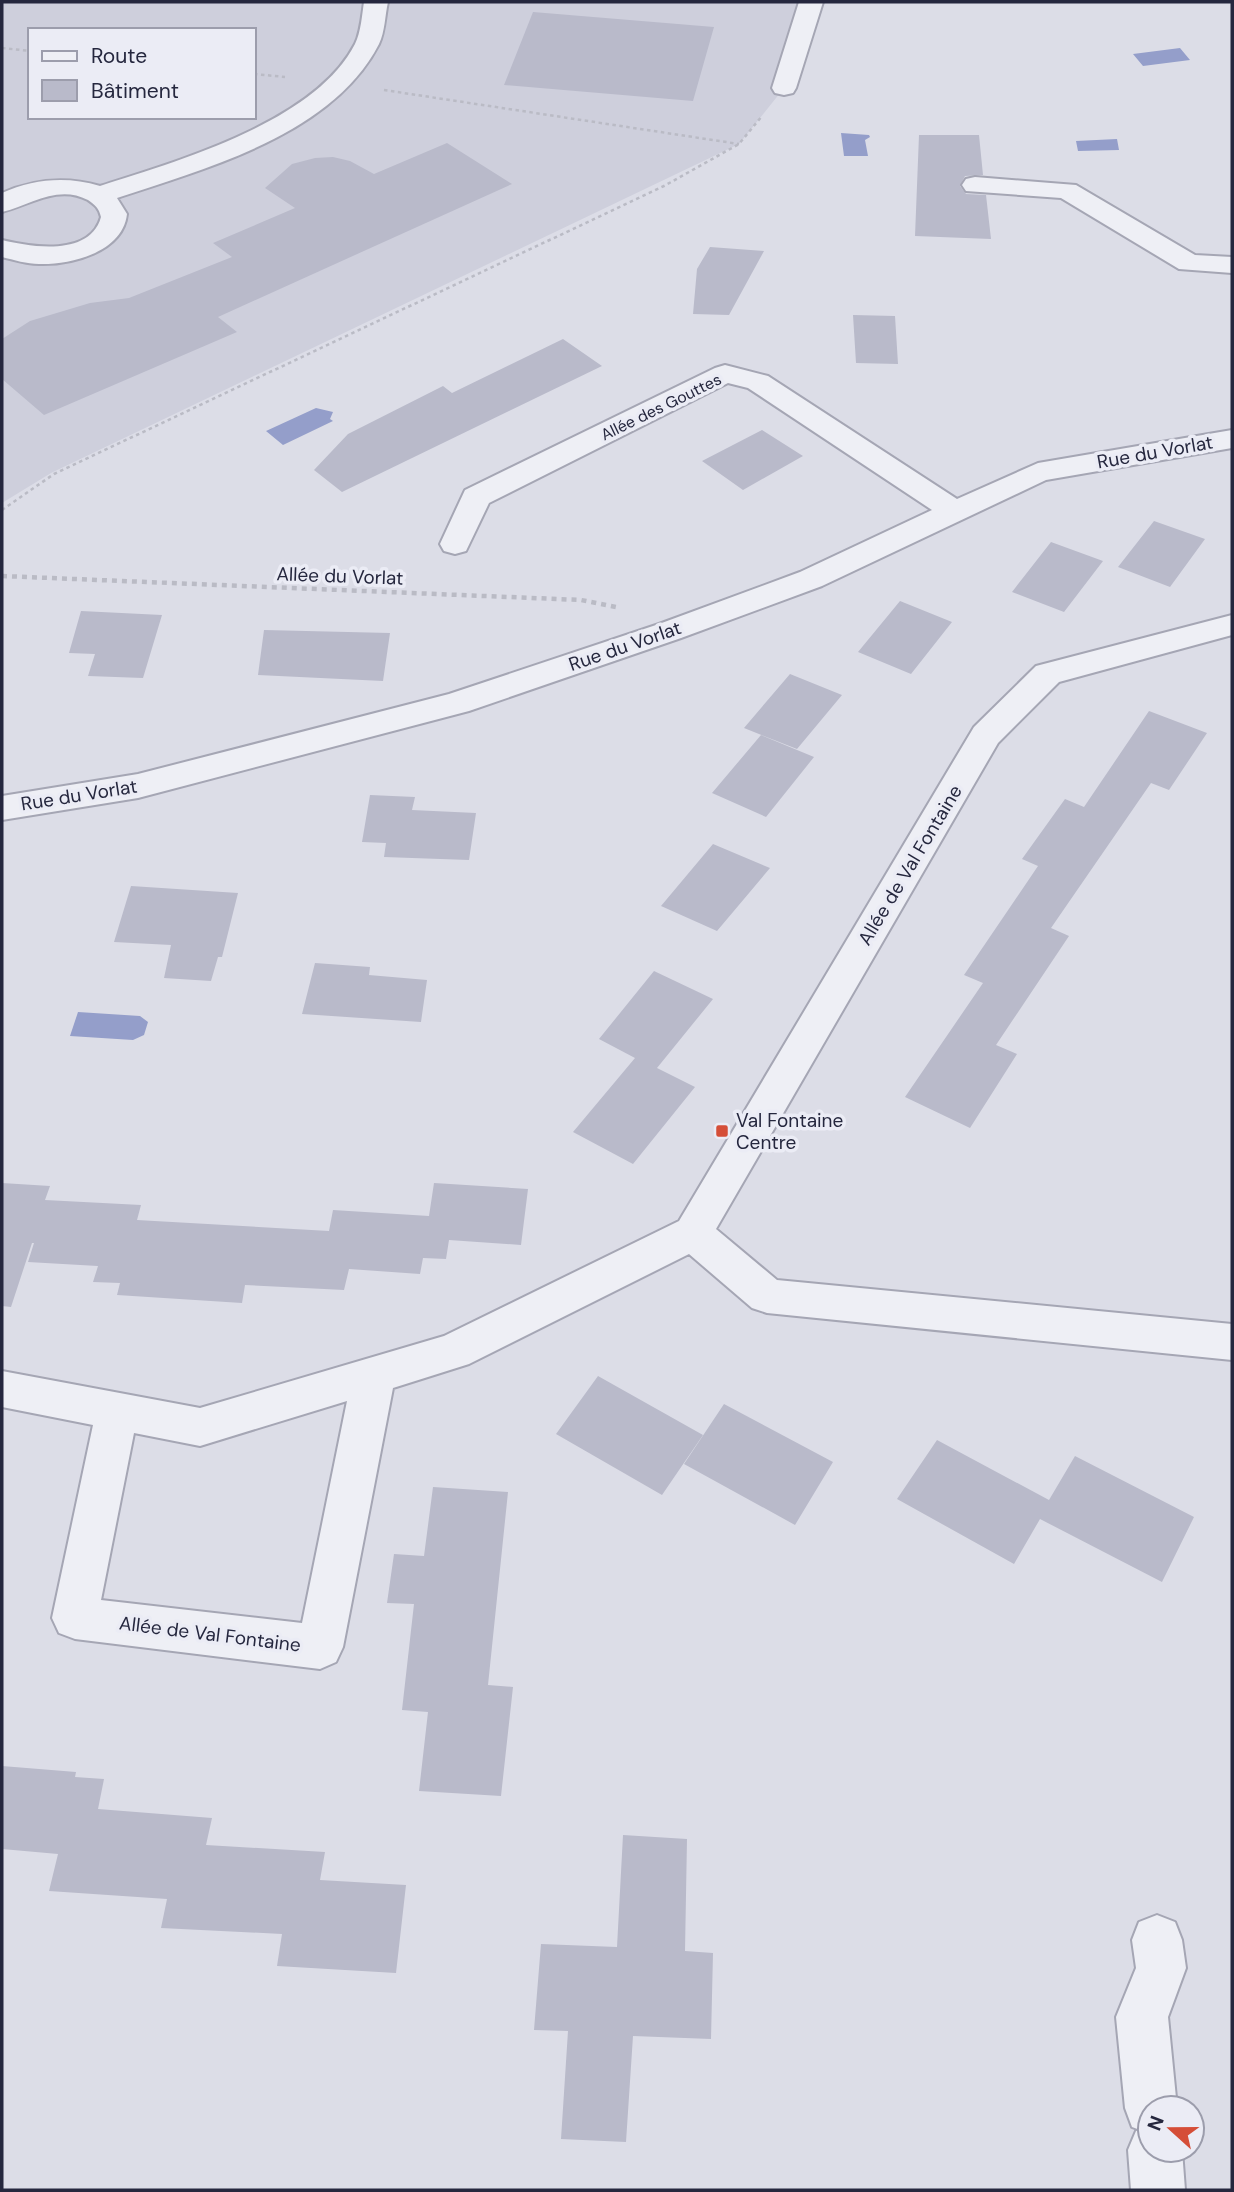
<svg xmlns="http://www.w3.org/2000/svg" width="1234" height="2192" font-family="'DM Sans',sans-serif">
<style>
.built{fill:#cecfdc;fill-rule:evenodd}
.water{fill:#949eca}
.building{fill:#b9baca}
.lines{fill:none;stroke-linecap:round;stroke-linejoin:round}
.minor-casing{stroke:#a5a6b4;stroke-width:4}
.path-far1{stroke:#babbc5;stroke-width:2.5;stroke-dasharray:3.5 3.5;stroke-linecap:butt}
.path{stroke:#babbc5;stroke-width:4.5;stroke-dasharray:5 5;stroke-linecap:butt}
.minor{fill:#eeeff5;fill-rule:evenodd}
.poi-dot{fill:#d54e38;stroke:#ebecf5;stroke-width:2.5}
.labels{text-anchor:middle;dominant-baseline:central;stroke-width:7;stroke-linejoin:round;paint-order:stroke}
.far-street-label{font-size:16px;fill:#25273e;stroke:#ebecf5}
.street-label{font-size:19px;fill:#25273e;stroke:#ebecf5}
.poi-label{font-size:19px;fill:#25273e;stroke:#ebecf5;text-anchor:start}
</style>
<rect width="100%" height="100%" fill="#dcdde7"/>
<path class="built" d="M 2,2 L 811,2 L 784,88 L 739,144 L 51,473 L 2,503 ZM 30,30 L 254,30 L 254,117 L 30,117 Z"/>
<path class="water" d="M 1180,48 L 1190,60 L 1143,66 L 1133,54 Z
M 841,133 L 869,135 L 870,137 L 865,140 L 868,156 L 844,156 Z
M 1117,139 L 1119,150 L 1078,151 L 1076,141 Z
M 316,408 L 333,412 L 330,419 L 333,421 L 283,445 L 266,431 Z
M 78,1012 L 140,1016 L 148,1022 L 144,1035 L 133,1040 L 70,1036 Z"/>
<path class="building" d="M 533,12 L 714,27 L 693,101 L 504,85 Z
M 919,135 L 979,135 L 983,175 L 965,176 L 960,186 L 966,194 L 986,195 L 991,239 L 915,236 Z
M 447,143 L 512,184 L 218,317 L 237,332 L 44,415 L 2,379 L 2,339 L 30,321 L 90,303 L 129,298 L 232,257 L 213,243 L 295,208 L 265,188 L 292,164 L 315,158 L 333,157 L 350,161 L 374,174 Z
M 710,247 L 764,251 L 729,315 L 693,314 L 697,269 Z
M 853,315 L 895,316 L 898,364 L 856,363 Z
M 563,339 L 602,366 L 342,492 L 314,470 L 348,434 L 443,386 L 452,393 Z
M 762,430 L 803,456 L 743,490 L 702,461 Z
M 1154,521 L 1205,539 L 1170,587 L 1118,567 Z
M 1051,542 L 1103,561 L 1064,612 L 1012,592 Z
M 900,601 L 952,622 L 911,674 L 858,652 Z
M 81,611 L 162,615 L 143,678 L 88,676 L 95,654 L 69,653 Z
M 264,630 L 390,633 L 383,681 L 258,675 Z
M 790,674 L 842,695 L 797,749 L 744,728 Z
M 1149,711 L 1207,733 L 1169,790 L 1151,783 L 1051,928 L 1069,936 L 996,1045 L 1017,1054 L 970,1128 L 905,1097 L 983,983 L 964,975 L 1038,866 L 1022,859 L 1065,799 L 1084,807 Z
M 761,735 L 814,757 L 766,817 L 712,793 Z
M 370,795 L 415,797 L 412,810 L 476,813 L 469,860 L 384,857 L 386,843 L 362,842 Z
M 713,844 L 770,868 L 717,931 L 661,906 Z
M 131,886 L 238,893 L 222,957 L 218,957 L 211,981 L 164,978 L 171,945 L 114,942 Z
M 315,963 L 370,967 L 369,975 L 427,980 L 421,1022 L 302,1014 Z
M 654,971 L 713,999 L 657,1068 L 695,1087 L 633,1164 L 573,1132 L 635,1058 L 599,1039 Z
M 2,1183 L 50,1186 L 45,1200 L 141,1205 L 137,1220 L 329,1231 L 333,1210 L 429,1216 L 434,1183 L 528,1189 L 521,1245 L 449,1240 L 446,1259 L 423,1258 L 420,1274 L 349,1269 L 344,1290 L 245,1285 L 242,1303 L 117,1295 L 120,1283 L 93,1282 L 98,1266 L 28,1262 L 34,1243 L 32,1243 L 11,1307 L 2,1306 Z
M 598,1376 L 703,1435 L 662,1495 L 556,1434 Z
M 724,1404 L 833,1462 L 795,1525 L 684,1464 Z
M 937,1440 L 1049,1500 L 1075,1456 L 1194,1517 L 1162,1582 L 1040,1519 L 1014,1564 L 897,1499 Z
M 433,1487 L 508,1492 L 488,1685 L 513,1687 L 501,1796 L 419,1791 L 428,1712 L 402,1710 L 414,1604 L 387,1603 L 394,1554 L 424,1556 Z
M 2,1766 L 76,1772 L 75,1777 L 104,1779 L 98,1809 L 212,1818 L 206,1845 L 325,1852 L 320,1880 L 406,1885 L 396,1973 L 277,1966 L 282,1934 L 161,1928 L 167,1899 L 49,1891 L 58,1854 L 2,1849 Z
M 623,1835 L 687,1839 L 685,1951 L 713,1953 L 711,2039 L 633,2036 L 626,2142 L 561,2139 L 568,2031 L 534,2030 L 541,1944 L 617,1947 Z"/>
<g class="lines">
<defs>
<path id="minor" d="M 364,2 L 388,2 C 385,15 385,32 379,44 C 332,135 207,168 117,198 L 127,214 C 123,252 71,265 39,264 C 27,264 14,260 2,257 L 2,240 C 31,247 90,257 101,217 C 99,208 95,205 88,200 C 58,184 30,205 2,212 L 2,193 C 34,179 66,176 100,186 C 178,161 315,122 355,44 C 361,32 362,15 364,2 Z
M 799,2 L 823,2 L 796,88 L 793,93 L 784,95 L 775,93 L 772,88 Z
M 975,177 L 1076,185 L 1195,255 L 1232,257 L 1232,273 L 1179,269 L 1061,198 L 966,191 L 962,185 L 966,179 Z
M 725,365 L 768,376 L 957,499 L 1038,463 L 1232,430 L 1232,448 L 1046,480 L 822,586 L 681,638 L 469,711 L 138,798 L 2,820 L 2,796 L 138,774 L 449,694 L 659,624 L 800,572 L 932,510 L 748,388 L 728,383 L 489,503 L 466,551 L 455,554 L 444,551 L 440,544 L 465,490 L 715,368 Z
M 1232,615 L 1232,635 L 1059,682 L 998,743 L 716,1229 L 777,1280 L 1232,1324 L 1232,1360 L 767,1313 L 752,1308 L 689,1254 L 469,1364 L 393,1388 L 343,1647 L 336,1662 L 320,1669 L 75,1639 L 59,1633 L 52,1618 L 93,1425 L 2,1407 L 2,1371 L 200,1408 L 444,1336 L 679,1221 L 974,727 L 1036,666 ZM 347,1401 L 302,1623 L 101,1600 L 134,1433 L 200,1446 Z
M 1157,1915 L 1175,1922 L 1182,1940 L 1186,1968 L 1168,2017 L 1177,2108 L 1150,2108 L 1150,2150 L 1182,2150 L 1185,2190 L 1131,2190 L 1128,2150 L 1136,2131 L 1140,2130 L 1132,2127 L 1125,2108 L 1116,2017 L 1136,1968 L 1132,1940 L 1139,1922 Z"/>
</defs>
<use href="#minor" class="minor-casing"/>
<path class="path-far1" d="M 2,48 L 30,51
M 254,74 L 285,77
M 384,90 L 739,144
M 2,510 L 54,474 L 664,186 L 739,144 L 762,116"/>
<path class="path" d="M 2,576 L 581,600 L 616,607"/>
<use href="#minor" class="minor"/>
</g>
<rect class="poi-dot" x="715" y="1124" width="14" height="14" rx="3.5"/>
<g class="labels">
<g class="far-street-label">
<text transform="translate(661 407) rotate(-26)">Allée des Gouttes</text>
</g>
<g class="street-label">
<text transform="translate(1155 452) rotate(-10)">Rue du Vorlat</text>
<text transform="translate(340 576) rotate(2)">Allée du Vorlat</text>
<text transform="translate(625 646) rotate(-19)">Rue du Vorlat</text>
<text transform="translate(79 795) rotate(-9)">Rue du Vorlat</text>
<text transform="translate(910 865) rotate(-59)">Allée de Val Fontaine</text>
<text transform="translate(210 1634) rotate(7)">Allée de Val Fontaine</text>
</g>
<g class="poi-label">
<text x="736" y="1120">Val Fontaine<tspan x="736" dy="22">Centre</tspan></text>
</g>
</g>
<rect width="1234" height="2192" fill="none" stroke="#25273e" stroke-width="7"/>
<rect x="28" y="28" width="228" height="91" fill="#ebecf5" stroke="#9c9dac" stroke-width="2"/>
<rect x="42" y="51" width="35" height="10" fill="#eeeff5" stroke="#9c9dac" stroke-width="2"/>
<text x="91" y="63" font-size="21" fill="#25273e">Route</text>
<rect x="42" y="80" width="35" height="21" fill="#b9baca" stroke="#9c9dac" stroke-width="2"/>
<text x="91" y="98" font-size="21" fill="#25273e">Bâtiment</text>
<g transform="translate(1171 2129) rotate(291)"><circle r="33" fill="#ebecf5" stroke="#9c9dac" stroke-width="2"/>
<path d="M0-5L12 26L0 18L-12 26Z" fill="#d54e38"/>
<text y="-10" font-size="19" font-weight="bold" text-anchor="middle" fill="#25273e">N</text>
</g>
</svg>
